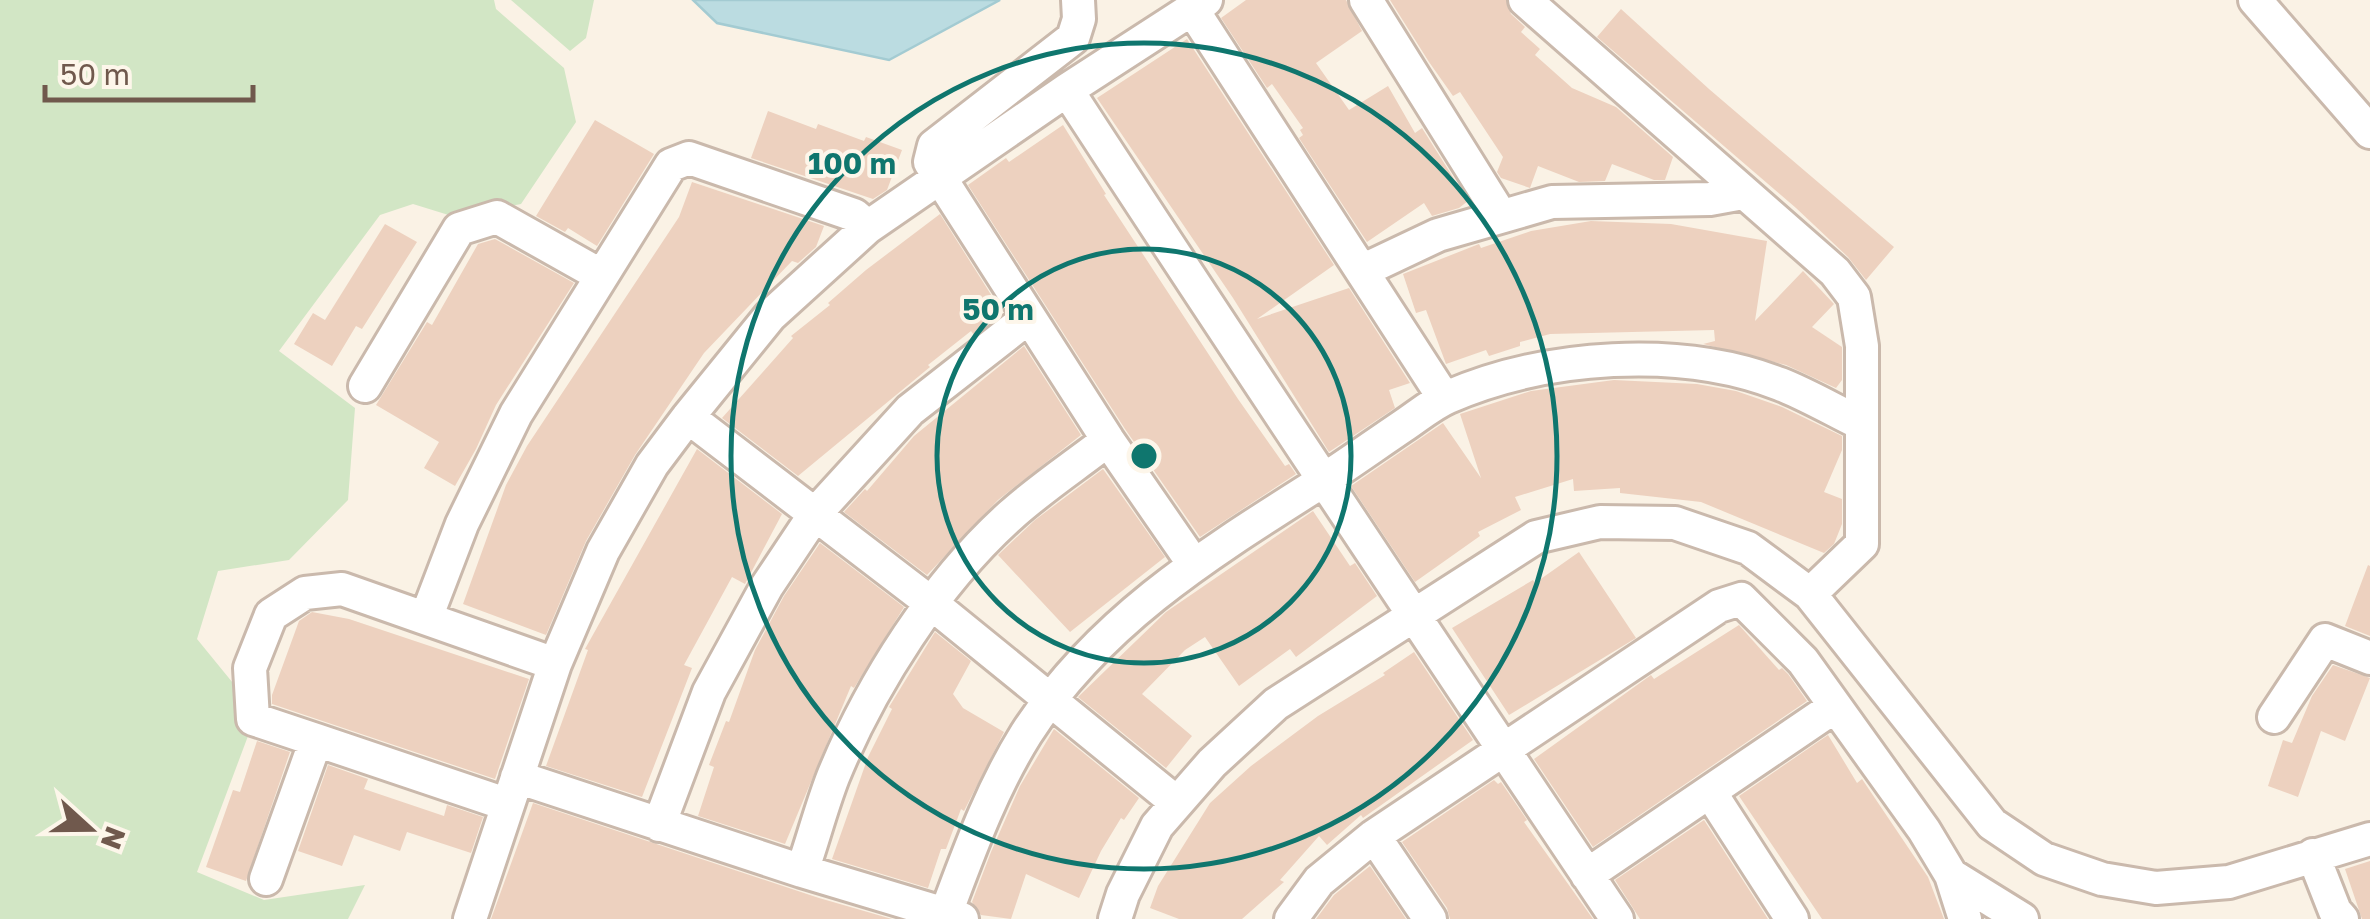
<svg xmlns="http://www.w3.org/2000/svg" width="2370" height="919" font-family="'Golos Text',sans-serif">
<style>
.green{fill:#d2e6c5}
.water{fill:#bbdce1;stroke:#a3cbd2;stroke-width:2.5}
.building{fill:#edd1bf}
.lines{fill:none;stroke-linecap:round;stroke-linejoin:round}
.minor-casing{stroke:#cab9ac;stroke-width:38}
.minor{stroke:#fff;stroke-width:32}
.ring{fill:none;stroke:#0f766e;stroke-width:5}
.centre{fill:#0f766e;stroke:#fdf6ea;stroke-width:5}
.ring-label{font-size:30px;text-anchor:middle;font-weight:bold;fill:#0f766e;stroke:#fdf6ea;stroke-width:8;stroke-linejoin:round;paint-order:stroke}
</style>
<rect width="100%" height="100%" fill="#faf2e5"/>
<path class="green" d="M 0,0 L 494,0 L 496,9 L 564,68 L 576,122 L 521,204 L 455,217 L 413,204 L 380,215 L 279,351 L 355,408 L 348,500 L 289,560 L 218,571 L 197,639 L 237,688 L 248,736 L 197,872 L 264,900 L 365,885 L 348,919 L 0,919 Z
M 511,0 L 594,0 L 586,38 L 570,51 Z"/>
<path class="water" d="M 693,0 L 1000,0 L 889,60 L 717,23 Z"/>
<path class="building" d="M 1246,0 L 1346,0 L 1362,31 L 1316,63 L 1349,110 L 1388,86 L 1415,133 L 1422,128 L 1468,201 L 1459,208 L 1432,216 L 1424,203 L 1367,242 L 1299,138 L 1303,135 L 1300,130 L 1303,128 L 1272,84 L 1267,88 L 1221,18 Z
M 1390,0 L 1506,0 L 1511,14 L 1525,27 L 1521,32 L 1540,49 L 1535,55 L 1572,88 L 1616,107 L 1673,157 L 1665,180 L 1654,180 L 1612,164 L 1605,181 L 1579,182 L 1538,166 L 1530,188 L 1501,178 L 1497,172 L 1503,157 L 1460,92 L 1453,96 L 1429,62 Z
M 1621,9 L 1709,89 L 1894,247 L 1866,280 L 1848,257 L 1796,208 L 1597,37 Z
M 1187,39 L 1334,265 L 1257,319 L 1349,288 L 1410,383 L 1389,390 L 1395,408 L 1329,452 L 1233,298 L 1097,98 Z
M 768,111 L 816,129 L 818,124 L 864,141 L 866,137 L 902,150 L 887,190 L 873,199 L 751,158 Z
M 595,120 L 654,154 L 597,246 L 568,228 L 565,232 L 536,216 Z
M 1063,125 L 1106,194 L 1104,195 L 1238,399 L 1285,466 L 1289,464 L 1296,474 L 1200,537 L 1125,429 L 968,185 L 1006,158 L 1009,162 Z
M 692,182 L 824,226 L 816,247 L 798,263 L 792,261 L 704,353 L 635,455 L 586,541 L 546,635 L 463,604 L 506,485 L 527,446 L 679,217 Z
M 940,214 L 1002,312 L 974,335 L 971,331 L 928,365 L 930,367 L 798,476 L 722,418 L 793,338 L 791,336 L 830,305 L 828,303 L 866,270 Z
M 1591,221 L 1671,224 L 1767,241 L 1755,321 L 1803,271 L 1834,304 L 1812,327 L 1842,347 L 1842,380 L 1836,388 L 1786,365 L 1703,344 L 1715,341 L 1714,330 L 1550,334 L 1520,342 L 1520,346 L 1489,356 L 1486,350 L 1446,364 L 1426,310 L 1416,313 L 1403,274 L 1479,244 L 1481,248 L 1531,231 Z
M 385,224 L 417,242 L 362,329 L 356,326 L 332,366 L 294,344 L 313,313 L 325,320 Z
M 495,239 L 574,283 L 496,405 L 476,449 L 455,486 L 424,468 L 439,442 L 376,405 L 427,322 L 432,325 L 478,244 Z
M 1024,346 L 1081,435 L 998,500 L 927,575 L 844,512 L 865,489 L 867,491 L 914,436 Z
M 1614,380 L 1697,384 L 1736,391 L 1782,407 L 1842,436 L 1842,450 L 1824,492 L 1842,499 L 1842,524 L 1834,544 L 1824,553 L 1701,502 L 1620,493 L 1620,488 L 1574,491 L 1573,479 L 1515,497 L 1521,510 L 1478,532 L 1480,536 L 1415,582 L 1351,486 L 1443,423 L 1481,478 L 1460,414 L 1531,391 Z
M 697,449 L 782,514 L 745,584 L 732,577 L 684,665 L 692,668 L 642,797 L 546,766 L 588,650 L 585,649 Z
M 1103,469 L 1165,557 L 1070,632 L 998,555 L 1035,520 Z
M 1313,511 L 1350,566 L 1355,563 L 1377,596 L 1296,657 L 1290,649 L 1239,686 L 1205,637 L 1185,650 L 1142,694 L 1192,736 L 1166,768 L 1078,697 L 1166,612 Z
M 820,543 L 904,607 L 854,688 L 851,686 L 785,844 L 698,816 L 714,767 L 709,765 L 726,721 L 729,722 L 755,650 L 784,596 Z
M 1579,552 L 1636,638 L 1509,715 L 1452,628 L 1533,580 L 1535,583 Z
M 2368,565 L 2370,566 L 2370,636 L 2345,626 Z
M 312,612 L 349,619 L 529,679 L 495,779 L 272,704 L 272,695 L 299,621 Z
M 1739,625 L 1779,670 L 1782,668 L 1788,674 L 1807,701 L 1593,847 L 1534,759 L 1651,675 L 1654,679 Z
M 935,632 L 971,661 L 953,694 L 963,708 L 1004,732 L 964,811 L 961,809 L 946,849 L 941,849 L 928,888 L 832,859 L 868,757 L 892,709 L 889,707 Z
M 1414,652 L 1473,740 L 1363,818 L 1361,815 L 1327,845 L 1319,836 L 1280,880 L 1284,882 L 1242,919 L 1179,919 L 1150,908 L 1158,886 L 1210,803 L 1251,766 L 1318,716 L 1385,675 L 1383,673 Z
M 2333,665 L 2370,678 L 2345,741 L 2321,731 L 2298,797 L 2268,786 L 2283,740 L 2292,743 L 2312,696 Z
M 1054,729 L 1139,798 L 1124,820 L 1121,818 L 1101,851 L 1079,898 L 1026,874 L 1011,919 L 981,915 L 972,902 L 991,852 L 1020,786 Z
M 1828,735 L 1857,783 L 1862,779 L 1928,877 L 1944,919 L 1822,919 L 1739,796 Z
M 257,741 L 290,752 L 246,881 L 206,867 L 233,790 L 240,792 Z
M 328,765 L 368,779 L 364,789 L 444,816 L 447,805 L 483,817 L 471,853 L 407,832 L 400,851 L 354,835 L 342,866 L 298,851 Z
M 1494,780 L 1498,784 L 1501,782 L 1527,820 L 1524,822 L 1593,919 L 1450,919 L 1447,908 L 1402,842 Z
M 533,803 L 819,898 L 892,919 L 491,919 Z
M 1704,820 L 1768,919 L 1640,919 L 1615,880 Z
M 2370,861 L 2370,919 L 2362,919 L 2345,869 Z
M 1370,866 L 1406,919 L 1316,919 L 1334,895 Z"/>
<g class="lines">
<defs>
<path id="minor" d="M 1078,0 L 1079,19 L 1073,38 L 934,146 L 930,162 L 1108,440 L 1193,563
M 1366,0 L 1501,216
M 1525,0 L 1835,272 L 1854,297 L 1862,346 L 1862,544 L 1810,594
M 2255,0 L 2370,132
M 1192,9 L 1444,398
M 1067,90 C 1248,368 1432,643 1617,919
M 1364,270 L 1438,235 L 1552,202 L 1710,199 L 1743,193
M 365,386 L 459,229 L 497,217 L 602,276
M 688,417 L 931,603 L 1177,803
M 426,618 L 462,524 L 516,414 L 671,165 L 689,158 L 854,215 L 868,227
M 2274,717 L 2325,640 L 2370,658
M 316,740 L 253,719 L 250,668 L 271,615 L 305,593 L 342,589 L 555,664
M 517,777 L 802,871 L 962,919
M 1710,792 L 1792,919
M 659,825 L 709,692 L 767,586 L 815,514 L 910,410 L 1029,317
M 1374,836 L 1430,919
M 2313,855 L 2335,911 L 2342,919
M 802,871 C 813,840 821,808 833,777 C 871,684 936,582 1011,515 C 1041,488 1076,465 1108,440
M 1587,875 L 1834,707
M 1951,875 L 2022,919
M 266,879 L 316,740 L 506,804
M 946,913 C 969,852 991,790 1026,734 C 1097,624 1201,558 1310,489 C 1341,469 1372,447 1403,426 C 1418,416 1432,404 1448,397 C 1545,355 1680,345 1780,384 C 1808,395 1835,411 1862,424
M 470,919 L 555,664 L 603,551 L 652,465 L 688,417 L 770,316 L 868,227 L 1067,90 L 1206,0
M 1115,919 L 1123,894 L 1157,826 L 1212,763 L 1276,704 L 1536,537 L 1600,522 L 1675,523 L 1748,548 L 1810,594 L 1992,824 L 2044,859 L 2102,879 L 2156,888 L 2229,882 L 2370,839
M 1291,919 L 1319,881 L 1374,836 L 1719,606 L 1741,599 L 1803,661 L 1924,830 L 1951,875 L 1965,919"/>
</defs>
<use href="#minor" class="minor-casing"/>
<use href="#minor" class="minor"/>
</g>
<g class="ring">
<circle cx="1144" cy="456" r="207"/>
<circle cx="1144" cy="456" r="413"/>
</g>
<circle cx="1144" cy="456" r="15" class="centre"/>
<g class="ring-label">
<text x="852" y="174">100 m</text>
<text x="998" y="320">50 m</text>
</g>
<g transform="translate(90 829) rotate(111)" stroke="#fdf6ea" stroke-width="8" paint-order="stroke">
<path d="M0-8L18 38L0 25L-18 38Z" fill="#70594d"/>
<text y="-15" font-size="28" font-weight="bold" text-anchor="middle" fill="#70594d">N</text>
</g>
<path d="M45 85v15h208v-15" fill="none" stroke="#70594d" stroke-width="5"/>
<text x="60" y="85" font-size="30" fill="#70594d" stroke="#fdf6ea" stroke-width="8" paint-order="stroke">50 m</text>
</svg>
